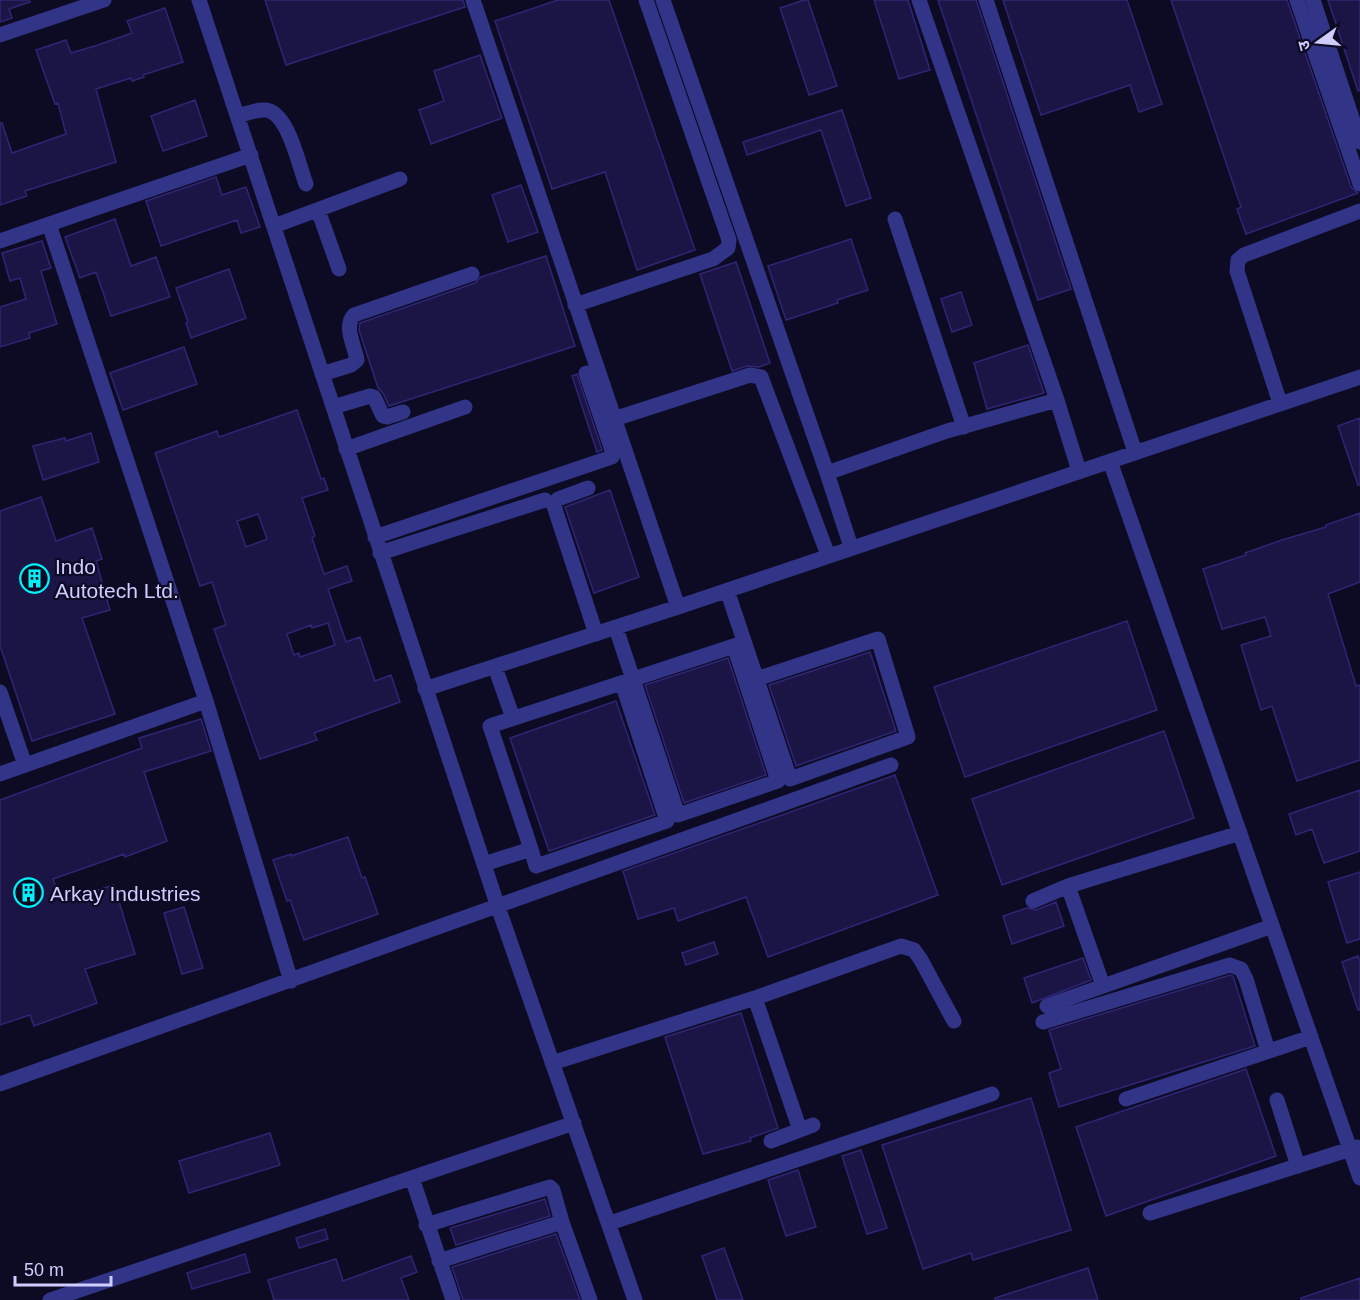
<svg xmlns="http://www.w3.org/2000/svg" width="1360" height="1300" font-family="Arial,'Noto Sans Devanagari',sans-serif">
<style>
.building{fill:#1b1546;stroke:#2f2575;stroke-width:1.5;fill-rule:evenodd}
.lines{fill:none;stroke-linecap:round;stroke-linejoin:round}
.minor{stroke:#313487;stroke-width:15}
.labels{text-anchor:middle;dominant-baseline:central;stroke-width:4.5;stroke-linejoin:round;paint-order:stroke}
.poi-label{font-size:21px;fill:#cfcdff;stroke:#0d0b23;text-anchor:start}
</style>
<rect width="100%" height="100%" fill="#0d0b23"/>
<path class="building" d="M 0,0 L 29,0 L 30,2 L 9,9 L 12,18 L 0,22 Z
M 265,0 L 463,0 L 465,7 L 286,65 Z
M 558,0 L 609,0 L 695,250 L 637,270 L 605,172 L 552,189 L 495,21 Z
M 804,0 L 808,0 L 837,86 L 809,95 L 780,8 Z
M 874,0 L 908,0 L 930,70 L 899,79 Z
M 938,0 L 976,0 L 1071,289 L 1038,300 Z
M 1003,0 L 1127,0 L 1162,104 L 1139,112 L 1130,85 L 1041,115 Z
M 1171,0 L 1287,0 L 1351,187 L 1358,193 L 1246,234 L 1237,209 L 1241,207 Z
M 1328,0 L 1360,0 L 1360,90 L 1358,91 Z
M 165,8 L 183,62 L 143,75 L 144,77 L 132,81 L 131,78 L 96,89 L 116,162 L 25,191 L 27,196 L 0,205 L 0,123 L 2,123 L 12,153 L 66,134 L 58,103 L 55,104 L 36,50 L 66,40 L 71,53 L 98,45 L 132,33 L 127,21 Z
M 480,55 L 502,118 L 431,144 L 419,110 L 444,101 L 434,71 Z
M 195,100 L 207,136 L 163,151 L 151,116 Z
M 842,110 L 871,198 L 846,206 L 821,130 L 747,155 L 743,142 Z
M 216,177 L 222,195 L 246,187 L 260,227 L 241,233 L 237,220 L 161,246 L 146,201 Z
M 521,185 L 538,232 L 508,242 L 492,195 Z
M 115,219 L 131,266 L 156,257 L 170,297 L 111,316 L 96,272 L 80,278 L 65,237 Z
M 851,239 L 868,290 L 837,300 L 838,303 L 786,320 L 768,266 Z
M 42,241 L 51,268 L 41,271 L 57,324 L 29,333 L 30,338 L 0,347 L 0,307 L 26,299 L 20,278 L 10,281 L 2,253 Z
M 546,256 L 575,346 L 389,406 L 383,393 L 378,388 L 359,330 L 360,323 L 475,283 L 481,277 Z
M 736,262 L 770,363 L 759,367 L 747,366 L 732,371 L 700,274 Z
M 229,269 L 246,318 L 191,338 L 186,323 L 188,322 L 176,288 Z
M 961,292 L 972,325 L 952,332 L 941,299 Z
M 1028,345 L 1044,393 L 987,409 L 974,363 Z
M 184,347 L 197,384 L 123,410 L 110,373 Z
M 577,374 L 602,450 L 597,452 L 572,376 Z
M 297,410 L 321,479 L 324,478 L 328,490 L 302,498 L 315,536 L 312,538 L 324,574 L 347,566 L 352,581 L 328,589 L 346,642 L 360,637 L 375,681 L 391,675 L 400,702 L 314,733 L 317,740 L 260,759 L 214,629 L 226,625 L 212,582 L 200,586 L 155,453 L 217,431 L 219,437 ZM 258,514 L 267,539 L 246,547 L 237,521 ZM 328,623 L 335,645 L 300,657 L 299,653 L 294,655 L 287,634 L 311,625 L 312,628 Z
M 1360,418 L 1360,485 L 1358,485 L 1338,426 Z
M 91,433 L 99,462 L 43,480 L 33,446 L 65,438 L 66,441 Z
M 610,490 L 639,577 L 594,593 L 565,507 Z
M 41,497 L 56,541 L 92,528 L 102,559 L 96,561 L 110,610 L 82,618 L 115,714 L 32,741 L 0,646 L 0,511 Z
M 1360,513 L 1360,582 L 1328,594 L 1356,686 L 1360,685 L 1360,760 L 1297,781 L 1272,706 L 1261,710 L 1241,645 L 1271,636 L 1265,617 L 1222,629 L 1203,569 L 1246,555 L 1245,553 L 1282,540 L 1326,527 L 1326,525 Z
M 1127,621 L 1157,710 L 965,777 L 934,687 Z
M 870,652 L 896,731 L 796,766 L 769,685 Z
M 728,658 L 766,775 L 684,803 L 645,685 Z
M 616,701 L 655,815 L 549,851 L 510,738 Z
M 201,719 L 211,751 L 144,772 L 167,841 L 125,857 L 124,854 L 53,879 L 61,901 L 114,885 L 135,954 L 85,969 L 97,1003 L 34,1026 L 30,1015 L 0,1025 L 0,800 L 142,748 L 139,738 Z
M 1164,731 L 1194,818 L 1002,885 L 972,799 Z
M 895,775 L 938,895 L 768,957 L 746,897 L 678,921 L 674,908 L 638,919 L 623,871 Z
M 1360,790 L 1360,851 L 1324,863 L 1312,829 L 1296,835 L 1289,814 Z
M 348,837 L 362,878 L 365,877 L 378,914 L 304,940 L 290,900 L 287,901 L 273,860 L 291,854 L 291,856 Z
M 1360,872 L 1360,939 L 1347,943 L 1328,882 Z
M 1056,902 L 1064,926 L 1012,944 L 1003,916 L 1027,908 L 1036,910 Z
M 184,907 L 203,968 L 182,974 L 164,913 Z
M 714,942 L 718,954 L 686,965 L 682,953 Z
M 1358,956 L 1360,962 L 1360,1010 L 1358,1010 L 1342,962 Z
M 1083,958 L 1091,980 L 1032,1003 L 1024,978 Z
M 1230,975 L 1233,976 L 1255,1046 L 1059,1107 L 1049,1073 L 1061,1069 L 1049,1030 Z
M 741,1013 L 778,1128 L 750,1138 L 751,1141 L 703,1154 L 665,1037 Z
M 1246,1069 L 1276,1156 L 1106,1216 L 1076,1127 Z
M 1031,1098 L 1071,1230 L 973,1260 L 971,1253 L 923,1269 L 882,1145 Z
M 270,1133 L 280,1165 L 189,1193 L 179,1161 Z
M 861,1150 L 887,1228 L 867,1234 L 842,1156 Z
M 798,1170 L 816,1227 L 786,1236 L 768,1180 Z
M 545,1199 L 550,1216 L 456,1245 L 450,1228 Z
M 325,1229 L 328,1239 L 299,1248 L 296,1238 Z
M 556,1234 L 580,1300 L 463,1300 L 452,1267 Z
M 724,1248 L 743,1300 L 717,1300 L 702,1256 Z
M 245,1254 L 250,1272 L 192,1289 L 187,1273 Z
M 411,1256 L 417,1272 L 401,1278 L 409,1300 L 274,1300 L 268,1280 L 336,1259 L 343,1281 Z
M 1088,1268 L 1098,1300 L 995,1300 L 995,1298 Z
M 1360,1278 L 1360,1300 L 1301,1300 L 1301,1298 Z"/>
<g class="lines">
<path class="minor" d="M 199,0 L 497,904 L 635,1300
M 473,0 L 678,607
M 663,0 L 827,473 L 851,547
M 919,0 L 1057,400 L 1079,471
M 986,0 L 1135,452
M 1297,0 L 1360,184
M 1313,0 L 1360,142
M 0,35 L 104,0
M 238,116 C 246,114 256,109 265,110 C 288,111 299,166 306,184
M 318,210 L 339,269
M 895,219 L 964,427
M 49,224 L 206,701 L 291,981
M 274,226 L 400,179
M 0,241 L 251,155
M 575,305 L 713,259 L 728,248 L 729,240 L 646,0
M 322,374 L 351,365 L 357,360 C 355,346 343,327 354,315 L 472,274
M 1280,403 L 1237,271 L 1238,260 L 1244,255 L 1360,211
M 333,407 L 370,396 L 374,397 L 383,416 L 387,417 L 403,412
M 614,419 L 750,375 L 761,377 L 828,555
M 346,449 L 465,407
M 1110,461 L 1360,1178
M 827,473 L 947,431 L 1057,400
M 588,488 L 558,499 L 554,506 L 596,634
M 375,537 L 612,457 L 613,453 L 586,373
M 380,553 L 545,500
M 727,590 L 790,779 L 908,737 L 878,639 L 756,679
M 616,628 L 678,815 L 778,781 L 734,646 L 744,642
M 495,667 L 513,718
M 425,689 L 678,607 L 1360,377
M 0,692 L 25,765
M 0,774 L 206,701
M 531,849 L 536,866 L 667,821 L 622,683
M 484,864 L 531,849 L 490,726 L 734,646
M 1068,886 L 1103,986
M 1033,901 L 1068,886 L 1240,833
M 755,998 L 800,1130
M 1047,1006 L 1272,926
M 1043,1022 L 1230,965 L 1241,969 L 1246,979 L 1268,1051
M 552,1063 L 755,998 L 901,946 L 914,950 L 921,960 L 954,1021
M 0,1084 C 298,979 594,870 891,765
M 1126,1099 L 1311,1037
M 1277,1100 L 1298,1166
M 771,1141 L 813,1125
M 412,1178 L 453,1300
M 1150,1213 L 1357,1147
M 610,1223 L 992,1094
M 426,1225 L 550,1187 L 553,1190 L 562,1222
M 439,1261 L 562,1222 L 590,1300
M 50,1300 L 574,1123"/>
</g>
<defs>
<symbol id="building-ring" viewBox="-11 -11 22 22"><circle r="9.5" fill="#0d0b23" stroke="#00f1f8" stroke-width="1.5"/><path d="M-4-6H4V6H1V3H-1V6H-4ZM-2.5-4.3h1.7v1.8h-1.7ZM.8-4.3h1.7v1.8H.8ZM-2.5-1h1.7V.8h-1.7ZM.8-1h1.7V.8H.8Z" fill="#00f1f8"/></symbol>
</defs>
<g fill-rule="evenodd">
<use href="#building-ring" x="18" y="562" width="33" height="33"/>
<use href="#building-ring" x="12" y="876" width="33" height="33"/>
</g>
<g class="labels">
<g class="poi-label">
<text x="55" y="566">Indo<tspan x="55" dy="24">Autotech Ltd.</tspan></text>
<text x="50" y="893">Arkay Industries</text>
</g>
</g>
<g transform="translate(1318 42) rotate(255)" stroke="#0d0b23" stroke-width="4.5" paint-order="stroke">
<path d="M0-4.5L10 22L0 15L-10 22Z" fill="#cfcdff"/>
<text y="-9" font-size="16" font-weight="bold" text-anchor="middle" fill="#cfcdff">उ</text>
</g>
<path d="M15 1276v9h96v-9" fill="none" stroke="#cfcdff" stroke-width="3"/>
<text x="24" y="1276" font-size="18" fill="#cfcdff" stroke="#0d0b23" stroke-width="4.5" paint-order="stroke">50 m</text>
</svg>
